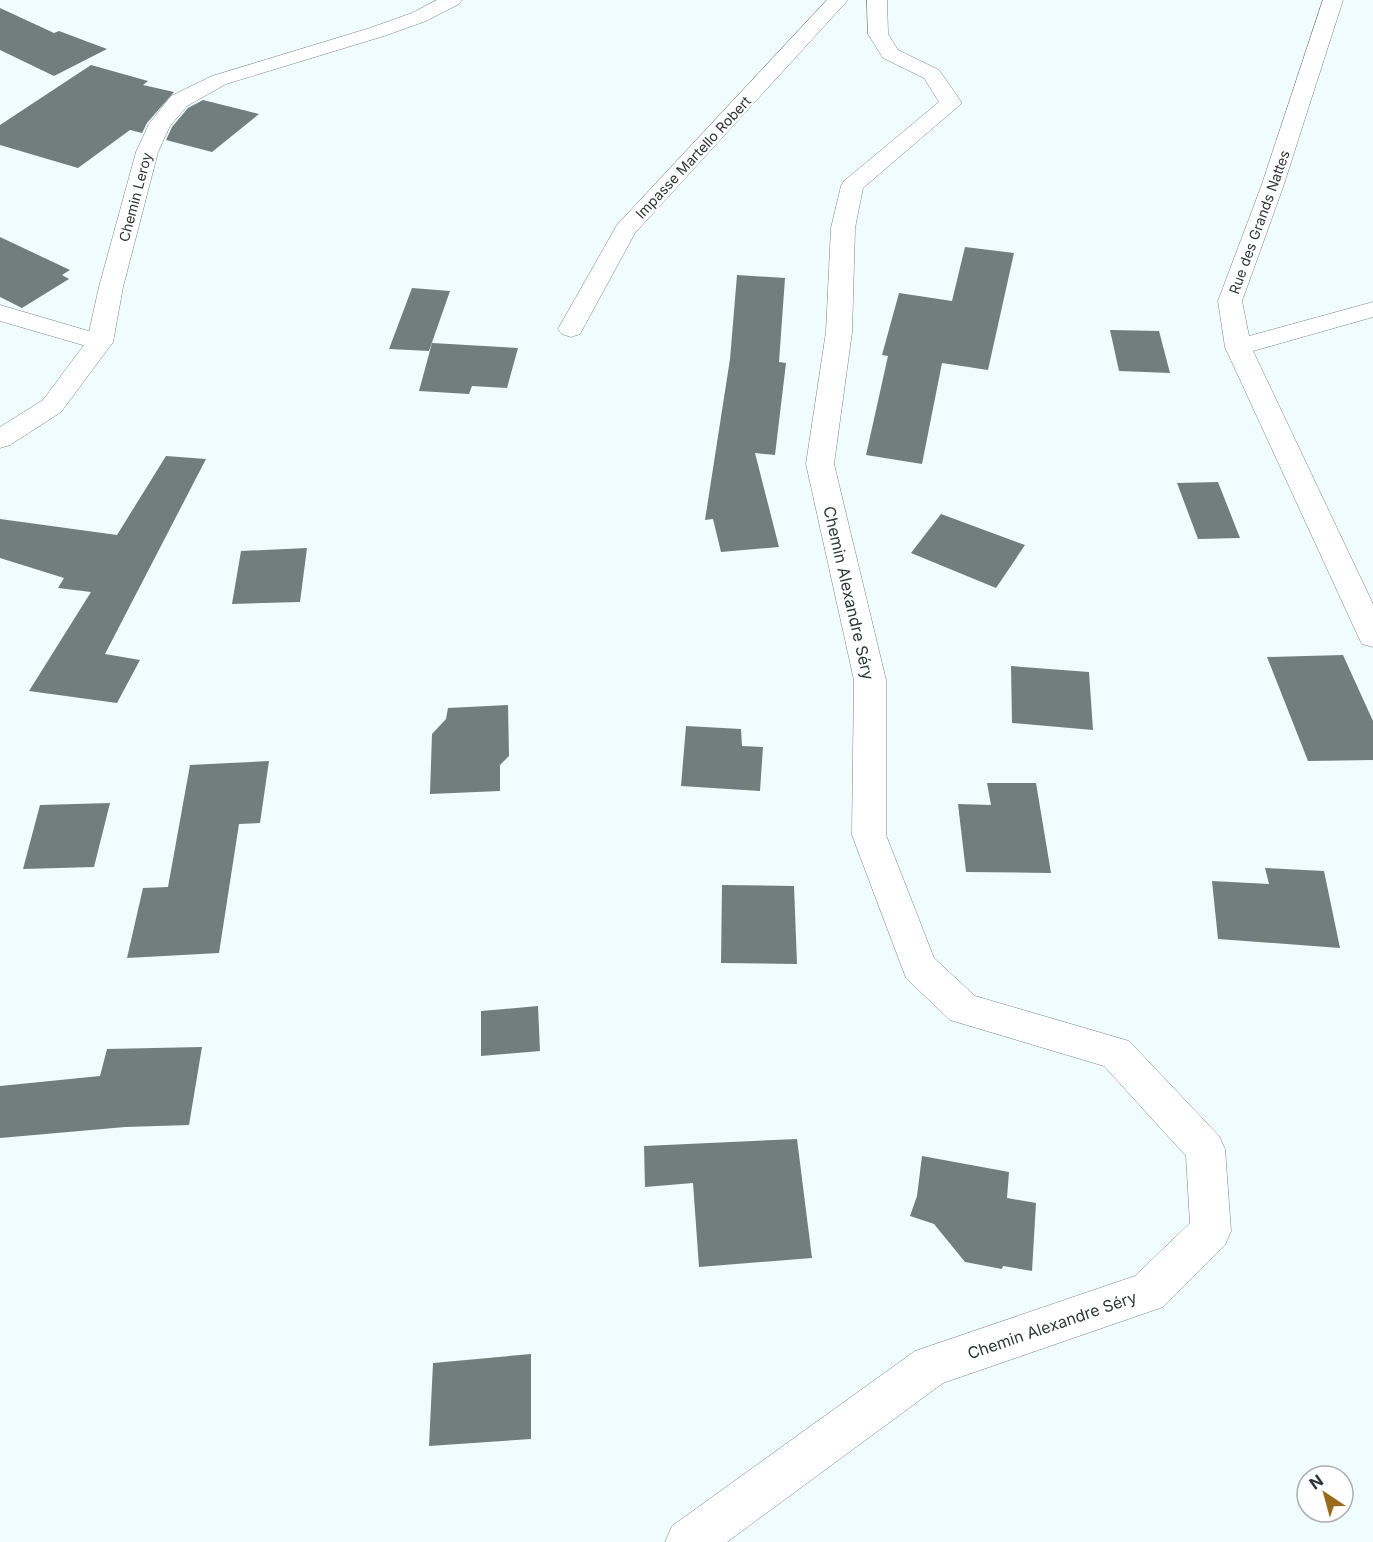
<svg xmlns="http://www.w3.org/2000/svg" width="1373" height="1542" font-family="Inter,sans-serif">
<style>
.building{fill:#727e7c}
.lines{fill:none;stroke-linecap:round;stroke-linejoin:round}
.street-casing{stroke:#788487;stroke-width:1}
.secondary-casing{stroke:#788487;stroke-width:1}
.street{fill:#fff;fill-rule:evenodd}
.secondary{fill:#fff;fill-rule:evenodd}
.labels{text-anchor:middle;dominant-baseline:central;stroke-width:4.5;stroke-linejoin:round;paint-order:stroke}
.far-street-label{font-size:14px;fill:#2f3435;stroke:#fff}
.street-label{font-size:16px;fill:#2f3435;stroke:#fff}
</style>
<rect width="100%" height="100%" fill="#f1fcfe"/>
<path class="building" d="M 0,8 L 54,33 L 59,31 L 107,49 L 54,76 L 0,50 Z
M 91,65 L 148,81 L 143,85 L 174,92 L 147,123 L 142,133 L 130,130 L 78,168 L 0,145 L 0,125 Z
M 203,100 L 259,114 L 212,152 L 166,140 L 172,127 L 188,108 Z
M 0,237 L 70,270 L 62,275 L 69,279 L 22,308 L 0,297 Z
M 965,247 L 1014,253 L 988,370 L 942,363 L 922,464 L 866,455 L 888,356 L 882,355 L 899,293 L 952,301 Z
M 737,275 L 785,278 L 779,362 L 786,363 L 775,455 L 755,453 L 779,547 L 721,552 L 713,519 L 705,520 L 730,359 Z
M 412,288 L 450,291 L 429,351 L 389,349 Z
M 1110,330 L 1159,331 L 1170,373 L 1119,371 Z
M 432,343 L 518,348 L 507,388 L 472,386 L 469,394 L 419,391 Z
M 166,456 L 206,459 L 105,654 L 140,660 L 117,703 L 29,691 L 91,592 L 58,588 L 64,578 L 0,558 L 0,519 L 117,535 Z
M 1218,482 L 1240,538 L 1198,539 L 1177,483 Z
M 941,514 L 1025,545 L 996,588 L 911,553 Z
M 307,548 L 300,602 L 232,604 L 241,551 Z
M 1343,655 L 1373,721 L 1373,760 L 1308,761 L 1267,657 Z
M 1011,666 L 1089,672 L 1093,730 L 1012,723 Z
M 508,705 L 509,756 L 500,765 L 500,791 L 430,794 L 432,734 L 446,719 L 448,708 Z
M 686,726 L 741,729 L 742,746 L 763,747 L 760,791 L 681,786 Z
M 269,761 L 260,823 L 239,824 L 219,953 L 127,958 L 143,888 L 168,887 L 190,765 Z
M 987,783 L 1036,783 L 1051,873 L 966,872 L 958,804 L 991,805 Z
M 110,803 L 94,867 L 23,869 L 40,805 Z
M 1265,868 L 1324,871 L 1340,948 L 1218,939 L 1212,881 L 1269,884 Z
M 722,885 L 794,886 L 797,964 L 721,963 Z
M 538,1006 L 540,1051 L 481,1056 L 481,1011 Z
M 202,1047 L 189,1125 L 125,1127 L 0,1138 L 0,1086 L 100,1076 L 107,1049 Z
M 797,1139 L 812,1258 L 699,1267 L 693,1183 L 645,1187 L 644,1146 Z
M 922,1156 L 1009,1172 L 1007,1198 L 1036,1203 L 1032,1271 L 1003,1266 L 1002,1269 L 965,1262 L 934,1224 L 910,1216 L 917,1196 Z
M 531,1354 L 531,1439 L 429,1446 L 433,1363 Z"/>
<g class="lines">
<defs>
<path id="street" d="M 827,0 L 848,0 L 635,233 L 580,334 L 571,337 L 562,334 L 558,329 L 617,225 Z
M 867,0 L 887,0 L 888,34 L 898,50 L 939,70 L 962,103 L 863,188 L 855,228 L 852,332 L 834,464 L 886,680 L 886,835 L 934,958 L 975,996 L 1129,1041 L 1219,1136 L 1225,1149 L 1231,1231 L 1225,1245 L 1163,1307 L 943,1383 L 727,1542 L 665,1542 L 672,1526 L 915,1351 L 1135,1276 L 1190,1223 L 1186,1156 L 1104,1066 L 950,1020 L 906,978 L 852,835 L 854,680 L 806,464 L 826,332 L 831,228 L 841,186 L 844,181 L 939,102 L 924,78 L 883,58 L 868,34 Z
M 1323,0 L 1343,0 L 1283,187 L 1242,301 L 1249,336 L 1373,302 L 1373,317 L 1253,351 L 1373,604 L 1373,647 L 1362,644 L 1358,636 L 1225,347 L 1218,301 L 1261,187 Z
M 0,305 L 109,337 L 113,342 L 109,347 L 100,350 L 0,321 Z"/>
<path id="secondary" d="M 437,0 L 462,0 L 459,4 L 426,21 L 384,36 L 226,84 L 187,106 L 170,126 L 158,152 L 123,287 L 113,342 L 61,412 L 10,445 L 0,448 L 0,427 L 43,400 L 87,341 L 99,287 L 136,152 L 149,124 L 171,96 L 212,76 L 370,28 L 412,13 Z"/>
</defs>
<use href="#street" class="street-casing"/>
<use href="#secondary" class="secondary-casing"/>
<use href="#street" class="street"/>
<use href="#secondary" class="secondary"/>
</g>
<g class="labels">
<g class="far-street-label">
<text transform="translate(693 157) rotate(-47)">Impasse Martello Robert</text>
<text transform="translate(135 197) rotate(-75)">Chemin Leroy</text>
<text transform="translate(1259 222) rotate(-70)">Rue des Grands Nattes</text>
</g>
<g class="street-label">
<text transform="translate(849 593) rotate(77)">Chemin Alexandre Séry</text>
<text transform="translate(1052 1325) rotate(-19)">Chemin Alexandre Séry</text>
</g>
</g>
<g transform="translate(1325 1494) rotate(324)"><circle r="28" fill="#ffffff" stroke="#acaeae" stroke-width="1.5"/>
<path d="M0-4.5L10 22L0 15L-10 22Z" fill="#9a6a1d"/>
<text y="-9" font-size="16" font-weight="bold" text-anchor="middle" fill="#2f3435">N</text>
</g>
</svg>
